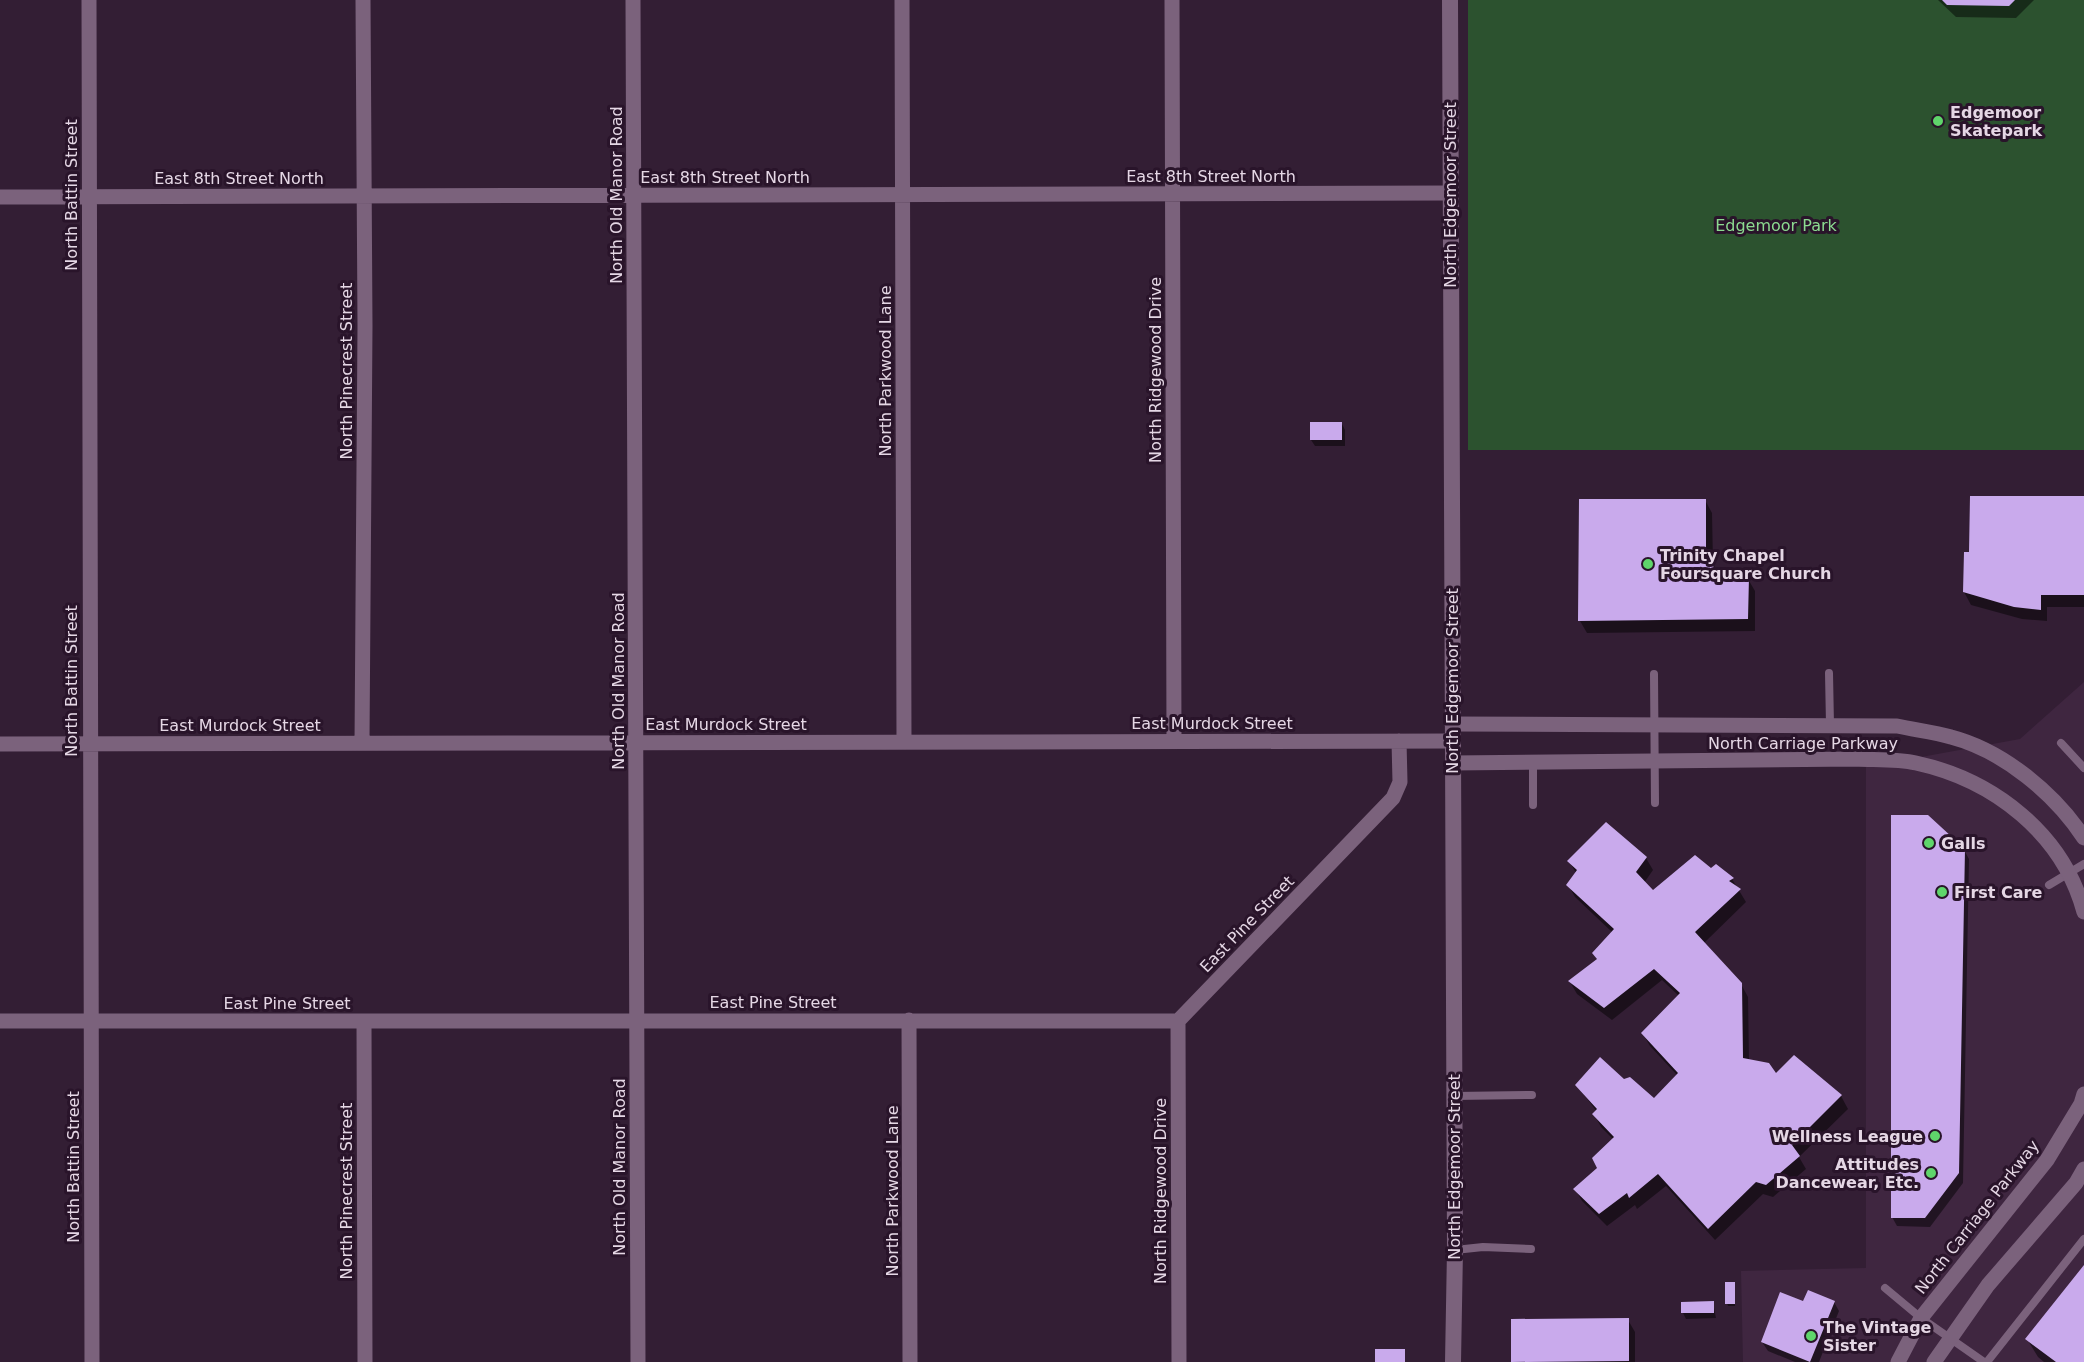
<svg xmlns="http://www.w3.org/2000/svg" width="2084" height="1362" font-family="'DejaVu Sans',sans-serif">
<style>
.built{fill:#3f2640}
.green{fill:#2c522f}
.shadow{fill:#0007}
.building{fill:#c9aaec}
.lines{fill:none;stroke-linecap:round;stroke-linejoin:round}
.service{stroke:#7b627c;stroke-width:8}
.minor{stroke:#7b627c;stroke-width:15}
.tertiary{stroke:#7b627c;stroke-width:16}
.poi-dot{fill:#5fd56b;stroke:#29142a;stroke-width:2}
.labels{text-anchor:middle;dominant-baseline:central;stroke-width:6;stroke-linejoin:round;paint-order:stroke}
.poi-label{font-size:16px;font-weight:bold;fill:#e5d7e5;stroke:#29142a;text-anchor:start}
.street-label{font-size:16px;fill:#e5d7e5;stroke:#29142a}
.park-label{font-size:16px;fill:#8cda90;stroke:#29142a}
</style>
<rect width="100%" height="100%" fill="#331e34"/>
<path class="built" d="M 2084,682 L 2084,1362 L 1743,1362 L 1741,1271 L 1866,1268 L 1866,767 L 2020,739 Z"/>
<path class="green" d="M 1468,0 L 2084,0 L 2084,450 L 1468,450 Z"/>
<path class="shadow" d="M 1938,0 L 2034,0 L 2016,18 L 1956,17 Z
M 1311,424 L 1342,424 L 1345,430 L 1345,446 L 1315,446 L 1311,440 Z
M 2084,497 L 2084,607 L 2047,607 L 2047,621 L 2022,619 L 1971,605 L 1964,592 Z
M 1580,500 L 1705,500 L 1712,513 L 1713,563 L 1720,579 L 1748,579 L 1755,591 L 1755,631 L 1587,633 L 1580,621 Z
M 1964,850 L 1969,859 L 1963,1183 L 1930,1227 L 1897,1226 L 1892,1217 Z
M 1646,858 L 1653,870 L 1644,883 L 1652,892 L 1711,870 L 1732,879 L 1746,902 L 1704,943 L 1741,984 L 1748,997 L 1749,1061 L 1775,1075 L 1794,1057 L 1841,1096 L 1848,1109 L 1799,1157 L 1806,1169 L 1773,1197 L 1763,1194 L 1715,1240 L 1666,1186 L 1637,1209 L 1635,1205 L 1607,1226 L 1582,1201 L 1575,1189 L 1599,1169 L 1614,1140 L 1601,1127 L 1594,1114 L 1597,1112 L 1577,1085 L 1623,1081 L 1654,1100 L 1677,1075 L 1650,1046 L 1643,1034 L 1679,996 L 1662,980 L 1612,1020 L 1577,994 L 1570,982 L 1598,960 L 1613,933 L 1575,897 L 1568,885 L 1576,873 L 1569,861 Z
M 2084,1267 L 2084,1362 L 2044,1362 L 2038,1357 L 2027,1339 Z
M 1734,1284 L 1735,1306 L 1728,1306 L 1727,1303 Z
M 1834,1302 L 1839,1311 L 1819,1362 L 1795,1362 L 1768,1351 L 1762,1342 L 1804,1303 Z
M 1713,1303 L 1716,1318 L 1686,1319 L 1683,1313 L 1682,1304 Z
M 1628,1320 L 1635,1332 L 1635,1362 L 1513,1362 L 1513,1321 Z"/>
<path class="building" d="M 1942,0 L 2015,0 L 2009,6 L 1947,5 Z
M 1310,422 L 1342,422 L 1342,440 L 1310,440 Z
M 1970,496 L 2084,496 L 2084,595 L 2041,595 L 2041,610 L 2014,607 L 1963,592 L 1964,552 L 1969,552 Z
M 1579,499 L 1706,499 L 1706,562 L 1713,561 L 1714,577 L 1749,577 L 1748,619 L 1578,621 Z
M 1891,815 L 1928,815 L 1965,849 L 1959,1173 L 1925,1218 L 1891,1218 Z
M 1606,822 L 1647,857 L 1636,872 L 1653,890 L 1695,855 L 1711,868 L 1716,864 L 1734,878 L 1729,881 L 1741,889 L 1695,932 L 1742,983 L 1743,1058 L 1769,1063 L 1776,1073 L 1794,1055 L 1842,1095 L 1792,1145 L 1800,1156 L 1766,1185 L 1756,1182 L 1708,1229 L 1658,1174 L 1629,1198 L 1627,1193 L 1599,1214 L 1573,1189 L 1597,1168 L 1592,1158 L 1614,1137 L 1592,1114 L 1597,1109 L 1575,1085 L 1600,1057 L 1624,1079 L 1630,1077 L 1654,1098 L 1678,1073 L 1641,1033 L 1680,993 L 1654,969 L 1604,1008 L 1568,981 L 1597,959 L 1592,953 L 1614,929 L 1566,885 L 1577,870 L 1567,861 Z
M 2084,1265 L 2084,1362 L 2056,1362 L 2025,1339 Z
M 1725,1282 L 1735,1282 L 1735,1304 L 1725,1304 Z
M 1808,1290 L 1835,1301 L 1810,1362 L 1761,1342 L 1780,1292 L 1803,1301 Z
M 1714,1301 L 1714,1313 L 1681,1313 L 1681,1302 Z
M 1629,1318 L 1629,1361 L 1511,1362 L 1511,1319 Z
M 1375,1349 L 1405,1349 L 1405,1362 L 1375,1362 Z"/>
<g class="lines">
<path class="service" d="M 1829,673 L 1830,725
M 1654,674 L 1655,803
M 2061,743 L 2084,768
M 1533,762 L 1533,805
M 2049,885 L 2084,864
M 1454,1096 L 1532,1095
M 1455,1250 L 1483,1247 L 1531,1249
M 1885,1288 L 1921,1318 L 1984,1362
M 1987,1362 L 2084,1239"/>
<path class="minor" d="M 89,0 L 92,1362
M 633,0 L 638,1362
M 902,0 L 904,741
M 1172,0 L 1174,741
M 0,197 L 1450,193
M 1452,724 L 1897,726 C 1915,730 1934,732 1951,737 C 2004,751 2055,794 2084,838
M 362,743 L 365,326 L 363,0
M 0,744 L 1452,741
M 1452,763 L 1856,759 C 1876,760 1898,759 1916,763 C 1994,780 2063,834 2084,912
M 909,1020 L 910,1362
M 0,1021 L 1178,1021 L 1393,798 L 1400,782 L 1399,741
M 364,1021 L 365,1362
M 1178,1021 L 1179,1362
M 1898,1362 L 1921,1318 L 2047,1160 L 2081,1104 L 2084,1094
M 1934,1362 L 1988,1285 L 2076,1183 L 2084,1169"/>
<path class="tertiary" d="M 1450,0 L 1455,1250 L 1453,1362"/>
</g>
<g class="poi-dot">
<circle cx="1938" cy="121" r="6"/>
<circle cx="1648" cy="564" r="6"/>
<circle cx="1929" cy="843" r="6"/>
<circle cx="1942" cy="892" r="6"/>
<circle cx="1935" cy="1136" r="6"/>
<circle cx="1931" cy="1173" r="6"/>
<circle cx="1811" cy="1336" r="6"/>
</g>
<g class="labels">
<g class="poi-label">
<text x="1950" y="112">Edgemoor<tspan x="1950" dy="18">Skatepark</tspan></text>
<text x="1660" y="555">Trinity Chapel<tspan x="1660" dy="18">Foursquare Church</tspan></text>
<text x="1941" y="843">Galls</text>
<text x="1954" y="892">First Care</text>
<text x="1923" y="1136" text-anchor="end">Wellness League</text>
<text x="1919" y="1164" text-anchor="end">Attitudes<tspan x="1919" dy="18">Dancewear, Etc.</tspan></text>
<text x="1823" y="1327">The Vintage<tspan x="1823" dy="18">Sister</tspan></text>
</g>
<g class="street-label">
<text x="1211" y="176">East 8th Street North</text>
<text x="725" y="177">East 8th Street North</text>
<text x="239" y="178">East 8th Street North</text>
<text transform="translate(71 195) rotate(-90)">North Battin Street</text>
<text transform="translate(616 195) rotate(-90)">North Old Manor Road</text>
<text transform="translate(1450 195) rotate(-90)">North Edgemoor Street</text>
<text transform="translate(1155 370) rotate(-90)">North Ridgewood Drive</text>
<text transform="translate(346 371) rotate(-90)">North Pinecrest Street</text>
<text transform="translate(885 371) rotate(-90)">North Parkwood Lane</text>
<text transform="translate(71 681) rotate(-90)">North Battin Street</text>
<text transform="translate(618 681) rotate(-90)">North Old Manor Road</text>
<text transform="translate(1452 681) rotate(-90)">North Edgemoor Street</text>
<text x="1212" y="723">East Murdock Street</text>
<text x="726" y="724">East Murdock Street</text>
<text x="240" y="725">East Murdock Street</text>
<text x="1803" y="743">North Carriage Parkway</text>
<text transform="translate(1247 924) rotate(-46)">East Pine Street</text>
<text x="773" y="1002">East Pine Street</text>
<text x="287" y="1003">East Pine Street</text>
<text transform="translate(73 1167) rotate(-90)">North Battin Street</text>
<text transform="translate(619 1167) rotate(-90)">North Old Manor Road</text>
<text transform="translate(1454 1167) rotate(-90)">North Edgemoor Street</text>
<text transform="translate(346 1191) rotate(-90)">North Pinecrest Street</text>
<text transform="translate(892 1191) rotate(-90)">North Parkwood Lane</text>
<text transform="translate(1160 1191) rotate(-90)">North Ridgewood Drive</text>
<text transform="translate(1977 1217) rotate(-52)">North Carriage Parkway</text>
</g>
<g class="park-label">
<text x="1776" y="225">Edgemoor Park</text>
</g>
</g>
</svg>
